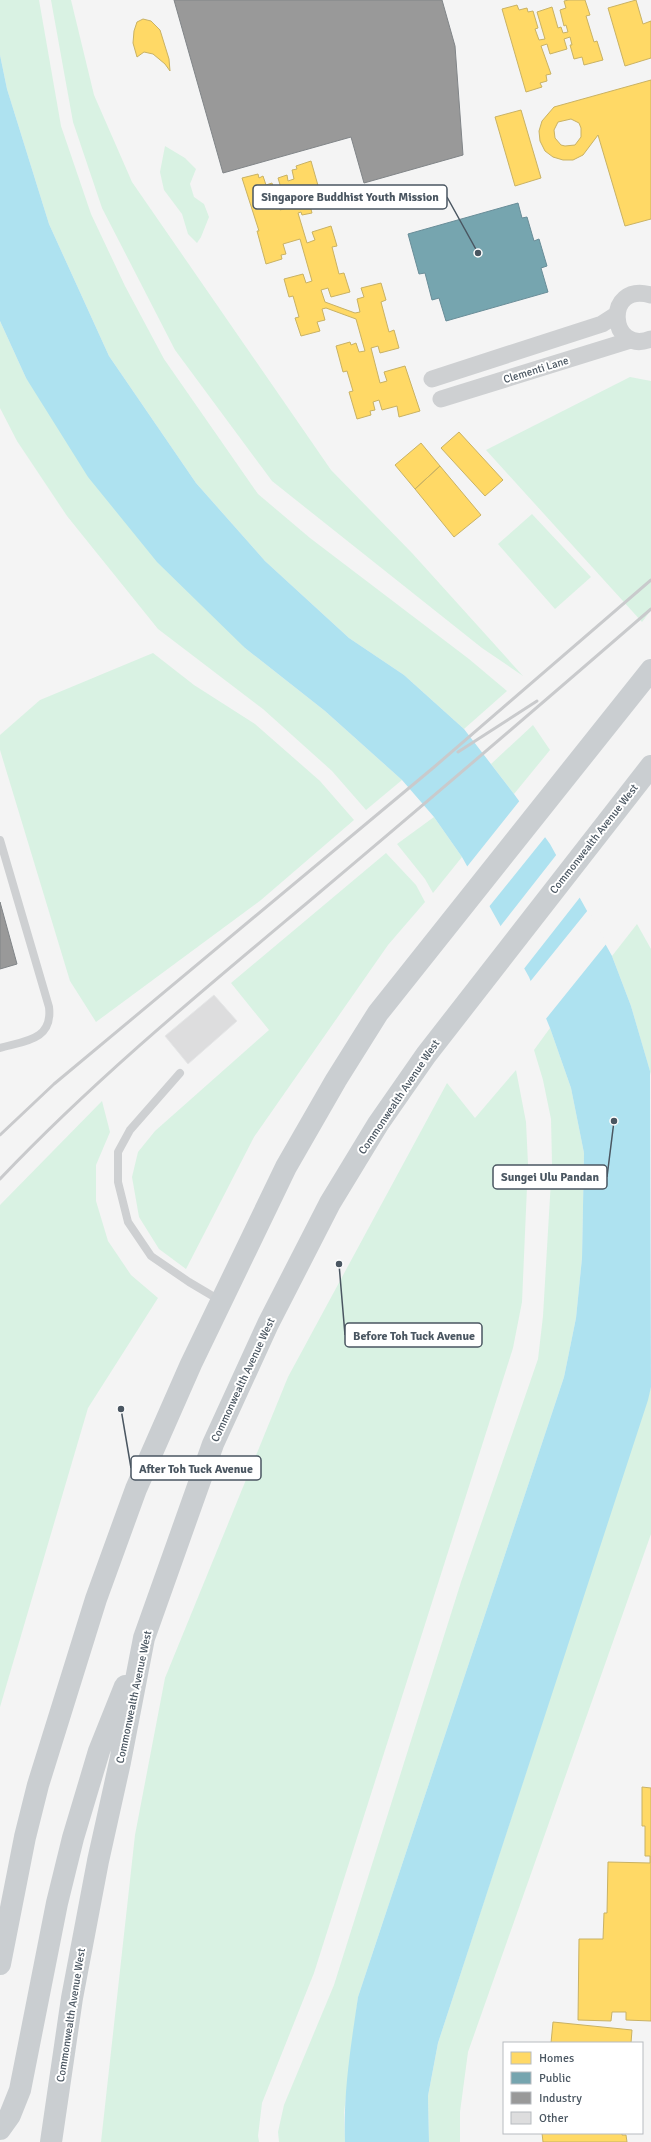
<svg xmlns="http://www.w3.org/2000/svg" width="651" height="2142" font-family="Signika,sans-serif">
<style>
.green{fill:#d9f2e3}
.water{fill:#aee2f0}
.pier{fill:#f4f4f4}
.homes{fill:#ffd966;stroke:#c9b264;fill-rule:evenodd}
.public{fill:#76a5af;stroke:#698d98}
.industry{fill:#999;stroke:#818588}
.building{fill:#ddddde;stroke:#e5e6e7}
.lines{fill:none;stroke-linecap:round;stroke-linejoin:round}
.service{stroke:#ced0d2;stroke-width:8}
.minor{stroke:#ced0d2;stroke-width:17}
.primary{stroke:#caced1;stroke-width:22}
.rail{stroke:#c9cacc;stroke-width:3}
.labels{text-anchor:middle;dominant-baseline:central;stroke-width:4;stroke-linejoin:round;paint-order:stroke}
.street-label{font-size:11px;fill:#4a5661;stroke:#fff}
.leader{fill:none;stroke:#4a5661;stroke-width:1.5}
.callout-dot{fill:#4a5661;stroke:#fff;stroke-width:1.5}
.callout{fill:#fff;stroke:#4a5661;stroke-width:1.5}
.callout-label{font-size:12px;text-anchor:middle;font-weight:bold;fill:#4a5661}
</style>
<rect width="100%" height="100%" fill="#f4f4f4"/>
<path class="green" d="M 0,0 L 39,0 L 61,126 L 91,214 L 125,286 L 164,359 L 258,494 L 310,538 L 469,659 L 507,691 L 464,729 L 404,675 L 349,638 L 265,561 L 196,483 L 109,356 L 49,224 L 7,89 L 0,55 Z
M 51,0 L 71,0 L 94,95 L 132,182 L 331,470 L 412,553 L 523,676 L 482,648 L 272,481 L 175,350 L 102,208 L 73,122 Z
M 165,146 L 185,158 L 196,169 L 190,184 L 194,197 L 204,204 L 209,217 L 201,237 L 197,243 L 188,234 L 182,214 L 164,190 L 160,172 Z
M 0,321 L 26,378 L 245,648 L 325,711 L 402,780 L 366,810 L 332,771 L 263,709 L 158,629 L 67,516 L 17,441 L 0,408 Z
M 630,377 L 651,381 L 651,610 L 642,622 L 486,450 Z
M 532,514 L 591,577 L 555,609 L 498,544 Z
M 153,653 L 194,685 L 255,724 L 320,781 L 354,820 L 261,900 L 96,1022 L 70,981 L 0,750 L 0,735 L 40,700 Z
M 533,725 L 550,750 L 514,794 L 491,764 Z
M 434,817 L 462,857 L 433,893 L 425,879 L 397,844 Z
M 386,853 L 416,885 L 425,902 L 388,945 L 254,1137 L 186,1269 L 159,1249 L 139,1217 L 132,1177 L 138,1152 L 155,1131 L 269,1030 L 231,983 Z
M 637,924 L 651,949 L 651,1075 L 631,1006 L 612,956 Z
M 550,1028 L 571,1088 L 584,1153 L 582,1258 L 576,1318 L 564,1377 L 358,1997 L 344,2113 L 345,2142 L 279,2142 L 278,2132 L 284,2105 L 334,1985 L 461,1582 L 538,1359 L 543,1316 L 552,1163 L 551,1119 L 543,1080 L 534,1050 Z
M 516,1070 L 526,1122 L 528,1164 L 522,1302 L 513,1348 L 314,1973 L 262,2103 L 258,2136 L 259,2142 L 101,2142 L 135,1835 L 165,1678 L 288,1377 L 447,1083 L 475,1118 Z
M 102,1101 L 110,1132 L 96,1165 L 96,1201 L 108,1241 L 131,1275 L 158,1298 L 88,1408 L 0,1707 L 0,1205 Z
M 651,1387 L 651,1534 L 468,2052 L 460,2112 L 460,2142 L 429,2142 L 428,2096 L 438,2043 Z"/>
<path class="water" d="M 0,55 L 7,89 L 49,224 L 109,356 L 196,483 L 265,561 L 349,638 L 404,675 L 464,729 L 514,794 L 550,844 L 612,956 L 631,1006 L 650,1071 L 651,1387 L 648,1400 L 438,2043 L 428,2096 L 429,2142 L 345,2142 C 343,2093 351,2045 358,1997 L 564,1377 L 576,1318 L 582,1258 L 584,1153 L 571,1088 L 550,1028 L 529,977 L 462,857 L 434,817 L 402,780 L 325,711 L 245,648 L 157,562 L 88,477 L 26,378 L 0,321 Z"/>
<path class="pier" d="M 521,799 L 546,836 L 488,908 L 466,868 Z
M 557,854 L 581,896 L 523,970 L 499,928 Z
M 588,910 L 607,943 L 545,1020 L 529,983 Z"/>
<path class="homes" d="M 569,0 L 585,0 L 590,15 L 586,16 L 594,42 L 597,41 L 603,60 L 584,65 L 582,57 L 574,59 L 570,45 L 572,45 L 570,37 L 564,39 L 567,49 L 550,54 L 547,44 L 541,46 L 551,74 L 546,75 L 547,81 L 540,83 L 542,87 L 526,92 L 502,9 L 517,5 L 519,10 L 527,8 L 528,12 L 533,11 L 538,28 L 535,29 L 539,40 L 545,39 L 537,12 L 552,7 L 558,28 L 561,27 L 563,33 L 568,32 L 566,25 L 564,26 L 560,10 L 566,8 L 564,1 Z
M 636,0 L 643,24 L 651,21 L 651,58 L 625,66 L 608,8 Z
M 143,19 L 151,21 L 160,30 L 169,59 L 170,71 L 165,64 L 153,54 L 144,52 L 137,57 L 133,43 L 134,31 L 137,22 Z
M 651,80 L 651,219 L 625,226 L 598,135 L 583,155 L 573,160 L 563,160 L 553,157 L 545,151 L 540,141 L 539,131 L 542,121 L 554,107 ZM 571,119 L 579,123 L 581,128 L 581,137 L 575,145 L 565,146 L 561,145 L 555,138 L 554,130 L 558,122 Z
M 521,110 L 541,178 L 515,186 L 495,117 Z
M 311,161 L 319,189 L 314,191 L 317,200 L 309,202 L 312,213 L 302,215 L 301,212 L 298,213 L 307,243 L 315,240 L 312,232 L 331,226 L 337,246 L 332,247 L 339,274 L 344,273 L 350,292 L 331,297 L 328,288 L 321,290 L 325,302 L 355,313 L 360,312 L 357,299 L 364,297 L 361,288 L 381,283 L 386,300 L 381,302 L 389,332 L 394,330 L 399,348 L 380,353 L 378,346 L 371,348 L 380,383 L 387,381 L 384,372 L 405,366 L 420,411 L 399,417 L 397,406 L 382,410 L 379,400 L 373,402 L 375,410 L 370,411 L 371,415 L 357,419 L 349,392 L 353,391 L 347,371 L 343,372 L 336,346 L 350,342 L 351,345 L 356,343 L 359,352 L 365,351 L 356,319 L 326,308 L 322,309 L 325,320 L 317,322 L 320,331 L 301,336 L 295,318 L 299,317 L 293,296 L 289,297 L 284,279 L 303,274 L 306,283 L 312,281 L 300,239 L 283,244 L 286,254 L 281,255 L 282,259 L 266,264 L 257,231 L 259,231 L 242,178 L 258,174 L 259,178 L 263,176 L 266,185 L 272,183 L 280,210 L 287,208 L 278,178 L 287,175 L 288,181 L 294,179 L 292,170 L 297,169 L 296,166 Z
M 459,432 L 503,480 L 485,496 L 441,448 Z
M 421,443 L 440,466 L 415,489 L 395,465 Z
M 440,466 L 481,515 L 454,537 L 415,489 Z
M 642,1787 L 651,1788 L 651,2021 L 626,2020 L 626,2012 L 612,2012 L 611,2021 L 578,2020 L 579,1939 L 603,1939 L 604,1913 L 607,1913 L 608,1862 L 650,1863 L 650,1856 L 645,1856 L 645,1826 L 642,1826 Z
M 553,2022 L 632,2030 L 631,2043 L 551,2043 Z
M 542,2133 L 622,2133 L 622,2135 L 626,2135 L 627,2142 L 543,2142 Z"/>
<path class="public" d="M 518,203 L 522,218 L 527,217 L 534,241 L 539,239 L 547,266 L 541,268 L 548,292 L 446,321 L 439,298 L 432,300 L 425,273 L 419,274 L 408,234 Z"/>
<path class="industry" d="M 174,0 L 442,0 L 455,46 L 463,155 L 364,183 L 351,137 L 223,173 Z
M 0,902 L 17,964 L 0,969 Z"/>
<path class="building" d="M 214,995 L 237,1021 L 188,1064 L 165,1036 Z"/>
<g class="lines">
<path class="service" d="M 0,840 L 49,1007 C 53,1040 25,1041 0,1048
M 180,1073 L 130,1130 L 118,1152 L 118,1182 L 128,1222 L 151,1256 L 189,1282 L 221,1301"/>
<path class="minor" d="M 651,295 C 603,281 609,356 651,339
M 432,379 L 602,324 L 616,315
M 441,399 L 631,340"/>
<path class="primary" d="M 0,1964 L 25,1837 L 38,1785 L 96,1599 L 136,1489 L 191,1364 L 286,1167 L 336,1080 L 378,1013 L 651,670
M 0,2129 L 10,2115 L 20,2090 L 57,1903 L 73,1838 L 99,1751 L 125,1686
M 51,2142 L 72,1998 L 98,1861 L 120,1762 L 144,1638 L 213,1444 L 268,1324 L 330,1203 L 378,1124 L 426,1055 L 651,766"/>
<path class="rail" d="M 458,752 L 537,701
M 0,1135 L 54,1084 L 433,768 L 651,580
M 0,1179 C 95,1079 202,991 307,903 C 422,806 537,708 651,609"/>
</g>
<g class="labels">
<g class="street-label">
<text transform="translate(536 370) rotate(-17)">Clementi Lane</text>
<text transform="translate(594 839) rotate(-52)">Commonwealth Avenue West</text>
<text transform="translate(399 1097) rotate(-56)">Commonwealth Avenue West</text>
<text transform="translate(243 1380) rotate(-65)">Commonwealth Avenue West</text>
<text transform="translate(134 1697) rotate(-78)">Commonwealth Avenue West</text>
<text transform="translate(71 2015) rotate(-81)">Commonwealth Avenue West</text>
</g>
</g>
<path class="leader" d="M478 253L447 197M614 1121L607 1177M339 1264L345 1335M121 1409L131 1468"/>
<g class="callout-dot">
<circle cx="478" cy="253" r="4"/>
<circle cx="614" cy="1121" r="4"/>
<circle cx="339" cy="1264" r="4"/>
<circle cx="121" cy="1409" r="4"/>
</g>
<g class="callout">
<rect x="253" y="185" width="194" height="24" rx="4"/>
<rect x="493" y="1165" width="114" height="24" rx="4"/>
<rect x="345" y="1323" width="137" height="24" rx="4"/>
<rect x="131" y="1456" width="130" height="24" rx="4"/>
</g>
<g class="callout-label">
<text x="350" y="201">Singapore Buddhist Youth Mission</text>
<text x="550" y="1181">Sungei Ulu Pandan</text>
<text x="414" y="1340">Before Toh Tuck Avenue</text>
<text x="196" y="1473">After Toh Tuck Avenue</text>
</g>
<rect x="503" y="2042" width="140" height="92" fill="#ffffff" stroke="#b7bbc0"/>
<rect x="511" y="2052" width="20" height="12" fill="#ffd966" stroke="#b7bbc0"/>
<text x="539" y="2062" font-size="12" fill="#4a5661">Homes</text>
<rect x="511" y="2072" width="20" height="12" fill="#76a5af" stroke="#b7bbc0"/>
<text x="539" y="2082" font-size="12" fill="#4a5661">Public</text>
<rect x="511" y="2092" width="20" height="12" fill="#999999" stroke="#b7bbc0"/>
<text x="539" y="2102" font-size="12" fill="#4a5661">Industry</text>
<rect x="511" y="2112" width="20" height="12" fill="#ddddde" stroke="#b7bbc0"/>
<text x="539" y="2122" font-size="12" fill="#4a5661">Other</text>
</svg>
